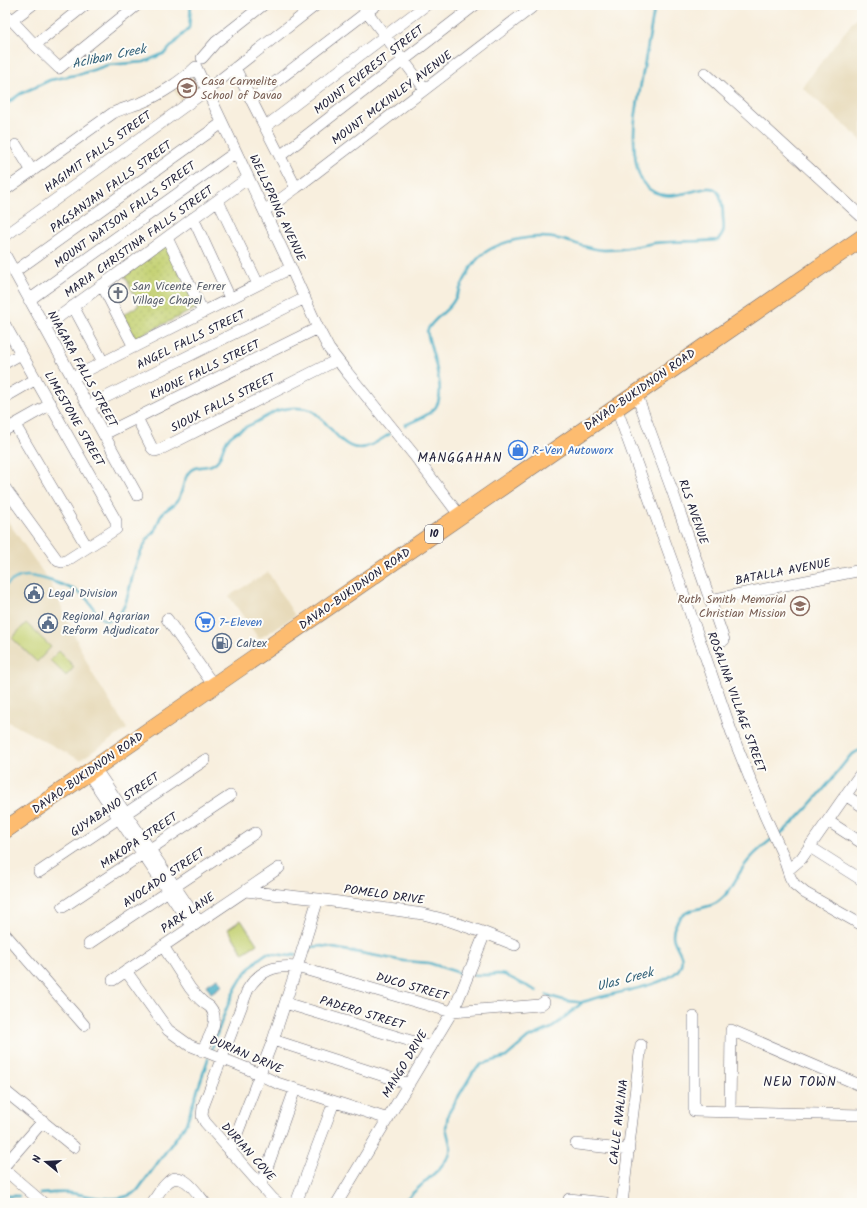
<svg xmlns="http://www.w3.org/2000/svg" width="867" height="1208" font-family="Kalam,sans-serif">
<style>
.built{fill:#e7daba}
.green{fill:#c5d274;stroke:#747a58}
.park{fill:url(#park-dots);stroke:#747a58}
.water{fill:#46adc5;stroke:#346880}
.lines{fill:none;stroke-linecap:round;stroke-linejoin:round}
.stream{stroke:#46adc5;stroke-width:2.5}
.minor-casing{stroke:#6d6a74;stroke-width:12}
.highway-casing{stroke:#6d6a74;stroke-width:18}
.minor{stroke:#fff;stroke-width:11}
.highway{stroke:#fdbc70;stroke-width:17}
.labels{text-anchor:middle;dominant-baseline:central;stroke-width:4;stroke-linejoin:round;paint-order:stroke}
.shield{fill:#fdfcf7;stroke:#646373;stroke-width:1}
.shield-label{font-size:11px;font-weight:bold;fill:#22223b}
.street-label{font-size:12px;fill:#22223b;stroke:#fdfcf7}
.education-label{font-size:12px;fill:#785e54;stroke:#fdfcf7;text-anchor:start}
.worship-label{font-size:12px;fill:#5b616d;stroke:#fdfcf7;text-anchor:start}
.shop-label{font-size:12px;fill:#366cbe;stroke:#fdfcf7;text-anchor:start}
.service-label{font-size:12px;fill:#4e5e75;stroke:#fdfcf7;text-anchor:start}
.water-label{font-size:13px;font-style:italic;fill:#326179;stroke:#fdfcf7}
.neighbourhood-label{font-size:13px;letter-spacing:1px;fill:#22223b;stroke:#fdfcf7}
</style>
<defs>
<pattern id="park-dots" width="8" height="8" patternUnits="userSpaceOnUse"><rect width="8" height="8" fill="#c5d274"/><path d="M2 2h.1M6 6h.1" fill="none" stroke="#a9b465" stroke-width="1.8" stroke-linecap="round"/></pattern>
</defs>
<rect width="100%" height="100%" fill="#fdfcf7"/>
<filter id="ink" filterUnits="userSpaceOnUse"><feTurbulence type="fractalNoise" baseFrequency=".025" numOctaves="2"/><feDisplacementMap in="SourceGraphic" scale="8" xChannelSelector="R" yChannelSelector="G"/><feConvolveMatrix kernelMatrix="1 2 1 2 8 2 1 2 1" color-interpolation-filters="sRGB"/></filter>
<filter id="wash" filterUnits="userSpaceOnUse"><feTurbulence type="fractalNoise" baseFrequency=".012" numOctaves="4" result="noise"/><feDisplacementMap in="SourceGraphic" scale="16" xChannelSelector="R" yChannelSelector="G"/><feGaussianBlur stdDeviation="0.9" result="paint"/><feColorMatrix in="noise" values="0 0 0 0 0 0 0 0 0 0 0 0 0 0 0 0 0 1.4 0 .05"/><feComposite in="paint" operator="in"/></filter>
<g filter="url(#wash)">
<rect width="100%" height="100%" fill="#f8efde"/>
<path class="built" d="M 862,10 L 862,141 L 802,87 Z
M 194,75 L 202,87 L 181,101 L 173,89 Z
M 5,517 L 51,584 L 92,673 L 127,729 L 80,760 L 5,720 Z
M 268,572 L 295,616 L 259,639 L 229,596 Z"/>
<path class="green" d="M 26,623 L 51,647 L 37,662 L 12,638 Z
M 59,651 L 74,667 L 66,676 L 50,660 Z
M 241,920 L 257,944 L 243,953 L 228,929 Z"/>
<path class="park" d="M 166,245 L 197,308 L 135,338 L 123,315 L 139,305 L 125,276 Z"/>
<path class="water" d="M 218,978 L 223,985 L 211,993 L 206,985 Z"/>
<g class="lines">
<path class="stream" d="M 5,105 L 20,94 L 50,80 L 81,74 L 108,65 L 144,62 L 165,53 L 189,28 L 191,5
M 405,425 C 414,421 426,417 433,410 C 450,396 430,350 427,331 C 432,319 446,313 453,302 C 461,289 466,274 475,262 C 491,241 534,233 559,239 C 573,242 588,249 603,250 C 620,251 637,246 654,243 C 675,241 697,242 718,240 C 725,234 724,226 723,218 C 723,210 722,197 717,191 C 708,178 667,212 644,184 C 635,172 634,148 634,134 C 634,119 638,103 640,89 C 645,61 650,33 655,5
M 5,586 C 10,581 19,576 26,576 C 38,575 76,588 85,597 C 93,604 98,623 110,620 C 127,617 130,583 134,570 C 137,561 141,551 146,542 C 148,538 152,534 155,530 C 158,525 159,518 162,514 C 167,507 173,508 178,500 C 183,491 183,480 189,472 C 196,463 210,471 218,460 C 222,454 223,446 227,440 C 234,431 247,427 258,421 C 264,418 270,414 276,411 C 284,408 304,406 312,411 C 326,418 340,448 358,448 C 369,449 381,439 390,434
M 779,835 C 807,812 828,784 850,756 L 856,752 L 862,749
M 307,950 L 312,947 L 322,946 L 404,961 L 429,963 L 463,974
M 473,975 L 491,975 L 497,974 L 505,975 L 537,991
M 547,995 C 558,999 570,1003 582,1002 C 588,1001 594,998 600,997 C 618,992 673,984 680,967 C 688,950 664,944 677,922 C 687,905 707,911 719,901 C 730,893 735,880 742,869 C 750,857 760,848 772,839
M 211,1051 C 224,1016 234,974 267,953 L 290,956 L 296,954
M 40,1194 C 50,1193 61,1192 71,1193 C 93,1196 118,1205 137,1191 L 186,1124 L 208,1059
M 5,1196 L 19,1196
M 402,1203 L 439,1169 L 449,1156 L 451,1148 L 446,1128 L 448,1114 L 473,1072 L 482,1064 L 506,1057 L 528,1038 L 552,1028 L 583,1002"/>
</g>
</g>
<g filter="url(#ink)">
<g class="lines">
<defs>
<path id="minor" d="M 362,5 L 425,89
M 5,13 L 35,45 L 59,68 L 137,5
M 11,21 L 32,5
M 35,45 L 85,5
M 202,58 L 216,42 L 263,5
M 235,68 L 296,188
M 705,73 L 862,217
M 252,100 L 376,5
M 265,127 L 426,5
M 16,145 L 32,171
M 280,156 L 475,5
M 5,190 L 113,113 C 123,108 133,106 143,102 C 160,95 183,80 196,67 L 291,268 L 318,328 L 329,349 L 346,371 L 414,455 L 460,516
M 218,201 L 258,284
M 264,211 L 296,188 L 535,5
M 193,218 L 230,298
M 5,236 L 207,90 L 316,5
M 167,238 L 203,312
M 5,255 L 137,495
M 14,272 L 222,123
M 102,285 L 134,347
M 29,300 L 236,152
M 73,306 L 103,362
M 5,325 L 116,521 L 116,529 L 66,561 L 62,562 L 58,561 L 5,488
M 45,327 L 248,178
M 5,363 L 21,354
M 72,378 L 291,268
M 636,393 L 672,490 L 724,640
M 5,397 L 36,379
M 88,406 L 305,298
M 616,407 L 677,575 L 734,739 L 765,816 L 782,853 L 790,877 L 794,884 L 805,893 L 862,925
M 137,418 L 152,448 L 155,451 L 159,450 L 337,360
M 15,425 L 87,547
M 5,430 L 51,404
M 104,434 L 318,328
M 710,600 L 862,570
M 167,619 L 214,686
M 95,768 L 199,922
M 88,773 L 192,927
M 845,795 L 862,806
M 828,821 L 862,843
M 810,847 L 862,880
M 788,870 L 801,859 L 859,776 L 862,773
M 39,872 L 205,760
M 245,891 L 318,899 L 423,914 L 450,921 L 485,933 L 515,945
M 63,907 L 230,796
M 5,934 L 84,1025
M 89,944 L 255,833
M 163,946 L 190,988 C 194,993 198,998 203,1002 C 205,1004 208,1005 210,1007 C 221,1020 208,1039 202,1051
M 126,971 L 168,1030 L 189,1045 L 246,1068 L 277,1083 L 388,1119
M 113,980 L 279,868
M 285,1003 L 431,1047
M 694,1017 L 694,1111 L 862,1115
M 273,1040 L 409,1084
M 5,1091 L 74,1147
M 730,1112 L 731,1030 L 862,1086
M 576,1144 L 629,1150
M 230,1152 L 273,1040 L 297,967 L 318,899
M 5,1165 L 43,1121
M 5,1170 L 43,1203
M 261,1185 L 295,1089
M 569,1199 L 606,1203
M 152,1203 C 157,1196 161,1188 168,1182 C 182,1169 197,1193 205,1203
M 278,1203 L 272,1198 L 205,1122 L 202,1116 L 203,1107 L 248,989 C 260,970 275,965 297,967 L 452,1012 L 540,1005 L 544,1002
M 296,1203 L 334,1102
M 337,1203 L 456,1005 L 485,933
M 622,1203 L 641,1045"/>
<path id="highway" d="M 5,830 C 291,633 576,435 862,238"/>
</defs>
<use href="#minor" class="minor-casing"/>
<use href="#highway" class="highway-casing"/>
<use href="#minor" class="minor"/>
<use href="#highway" class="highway"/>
</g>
</g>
<defs>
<symbol id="school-ring" viewBox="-11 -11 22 22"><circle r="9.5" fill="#fdfcf7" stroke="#8d6e63" stroke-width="1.5"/><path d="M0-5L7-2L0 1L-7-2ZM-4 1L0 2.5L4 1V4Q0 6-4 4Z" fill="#8d6e63"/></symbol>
<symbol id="church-ring" viewBox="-11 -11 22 22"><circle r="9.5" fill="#fdfcf7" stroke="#6b7280" stroke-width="1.5"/><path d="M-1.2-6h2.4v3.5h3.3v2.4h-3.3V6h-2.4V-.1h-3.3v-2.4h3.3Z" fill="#6b7280"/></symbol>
<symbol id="shop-ring" viewBox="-11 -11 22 22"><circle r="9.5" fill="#fdfcf7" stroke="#3f7fe0" stroke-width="1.5"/><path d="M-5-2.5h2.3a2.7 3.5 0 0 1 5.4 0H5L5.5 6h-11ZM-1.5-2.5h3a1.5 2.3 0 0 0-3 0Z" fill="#3f7fe0"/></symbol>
<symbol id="civic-ring" viewBox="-11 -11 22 22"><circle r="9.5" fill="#fdfcf7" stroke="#5c6f8a" stroke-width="1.5"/><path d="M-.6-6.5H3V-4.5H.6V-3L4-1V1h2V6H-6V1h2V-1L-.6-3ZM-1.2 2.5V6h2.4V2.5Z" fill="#5c6f8a"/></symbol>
<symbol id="supermarket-ring" viewBox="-11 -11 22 22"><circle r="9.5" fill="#fdfcf7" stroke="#3f7fe0" stroke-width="1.5"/><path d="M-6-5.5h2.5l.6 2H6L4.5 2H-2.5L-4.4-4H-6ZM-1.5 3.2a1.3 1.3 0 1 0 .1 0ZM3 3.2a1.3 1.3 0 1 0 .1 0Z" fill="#3f7fe0"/></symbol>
<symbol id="fuel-ring" viewBox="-11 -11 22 22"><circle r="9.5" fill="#fdfcf7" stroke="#5c6f8a" stroke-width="1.5"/><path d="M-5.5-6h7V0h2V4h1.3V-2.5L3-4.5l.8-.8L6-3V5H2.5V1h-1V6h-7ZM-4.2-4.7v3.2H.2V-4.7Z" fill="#5c6f8a"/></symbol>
</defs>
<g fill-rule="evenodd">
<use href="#school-ring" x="176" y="77" width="22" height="22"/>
<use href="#church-ring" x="107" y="282" width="22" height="22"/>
<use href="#shop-ring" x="507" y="439" width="22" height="22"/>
<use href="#civic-ring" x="23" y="582" width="22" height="22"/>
<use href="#school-ring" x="789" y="595" width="22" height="22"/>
<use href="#supermarket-ring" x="194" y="611" width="22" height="22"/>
<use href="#civic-ring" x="37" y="612" width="22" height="22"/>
<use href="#fuel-ring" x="211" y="632" width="22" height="22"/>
</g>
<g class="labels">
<rect class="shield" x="425" y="525" width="18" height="18" rx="3"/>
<g class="shield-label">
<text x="434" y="534">10</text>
</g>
<g class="street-label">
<text transform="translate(369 70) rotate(-38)">MOUNT EVEREST STREET</text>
<text transform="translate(392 98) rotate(-37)">MOUNT MCKINLEY AVENUE</text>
<text transform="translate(98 152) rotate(-36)">HAGIMIT FALLS STREET</text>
<text transform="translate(111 187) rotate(-36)">PAGSANJAN FALLS STREET</text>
<text transform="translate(277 208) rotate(65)">WELLSPRING AVENUE</text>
<text transform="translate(125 215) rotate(-36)">MOUNT WATSON FALLS STREET</text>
<text transform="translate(139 242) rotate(-36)">MARIA CHRISTINA FALLS STREET</text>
<text transform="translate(191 340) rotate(-26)">ANGEL FALLS STREET</text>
<text transform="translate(82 369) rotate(61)">NIAGARA FALLS STREET</text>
<text transform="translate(205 370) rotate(-26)">KHONE FALLS STREET</text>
<text transform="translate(640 390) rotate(-35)">DAVAO-BUKIDNON ROAD</text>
<text transform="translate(223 403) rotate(-27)">SIOUX FALLS STREET</text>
<text transform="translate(74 419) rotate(60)">LIMESTONE STREET</text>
<text transform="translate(693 512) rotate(71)">RLS AVENUE</text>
<text transform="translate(783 572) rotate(-11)">BATALLA AVENUE</text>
<text transform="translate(355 589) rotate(-35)">DAVAO-BUKIDNON ROAD</text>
<text transform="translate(736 702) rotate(70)">ROSALINA VILLAGE STREET</text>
<text transform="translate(88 773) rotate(-35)">DAVAO-BUKIDNON ROAD</text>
<text transform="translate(115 805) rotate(-34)">GUYABANO STREET</text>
<text transform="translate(139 841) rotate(-34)">MAKOPA STREET</text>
<text transform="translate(164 878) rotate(-34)">AVOCADO STREET</text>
<text transform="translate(384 895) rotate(8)">POMELO DRIVE</text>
<text transform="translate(188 913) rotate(-34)">PARK LANE</text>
<text transform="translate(412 987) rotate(16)">DUCO STREET</text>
<text transform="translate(362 1013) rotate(17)">PADERO STREET</text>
<text transform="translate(246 1055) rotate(23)">DURIAN DRIVE</text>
<text transform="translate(405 1064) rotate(-59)">MANGO DRIVE</text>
<text transform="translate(619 1122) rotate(-83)">CALLE AVALINA</text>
<text transform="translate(248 1152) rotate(48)">DURIAN COVE</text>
</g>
<g class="education-label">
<text x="201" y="81">Casa Carmelite<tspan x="201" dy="14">School of Davao</tspan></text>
<text x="786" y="599" text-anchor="end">Ruth Smith Memorial<tspan x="786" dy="14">Christian Mission</tspan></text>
</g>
<g class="worship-label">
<text x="132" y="286">San Vicente Ferrer<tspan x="132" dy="14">Village Chapel</tspan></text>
</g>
<g class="shop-label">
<text x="532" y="450">R-Ven Autoworx</text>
<text x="219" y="622">7-Eleven</text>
</g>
<g class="service-label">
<text x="48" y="593">Legal Division</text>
<text x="62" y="616">Regional Agrarian<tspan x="62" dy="14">Reform Adjudicator</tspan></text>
<text x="236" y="643">Caltex</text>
</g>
<g class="water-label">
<text transform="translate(109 57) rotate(-12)">Acliban Creek</text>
<text transform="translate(625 980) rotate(-15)">Ulas Creek</text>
</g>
<g class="neighbourhood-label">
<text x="460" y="458">MANGGAHAN</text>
<text x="800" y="1082">NEW TOWN</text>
</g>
</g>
<rect width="867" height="1208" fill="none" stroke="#fdfcf7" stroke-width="20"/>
<g transform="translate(46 1162) rotate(288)" stroke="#fdfcf7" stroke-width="3" paint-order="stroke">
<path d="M0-3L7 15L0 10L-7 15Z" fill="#22223b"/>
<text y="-6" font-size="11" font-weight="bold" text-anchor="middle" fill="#22223b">N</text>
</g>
</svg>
